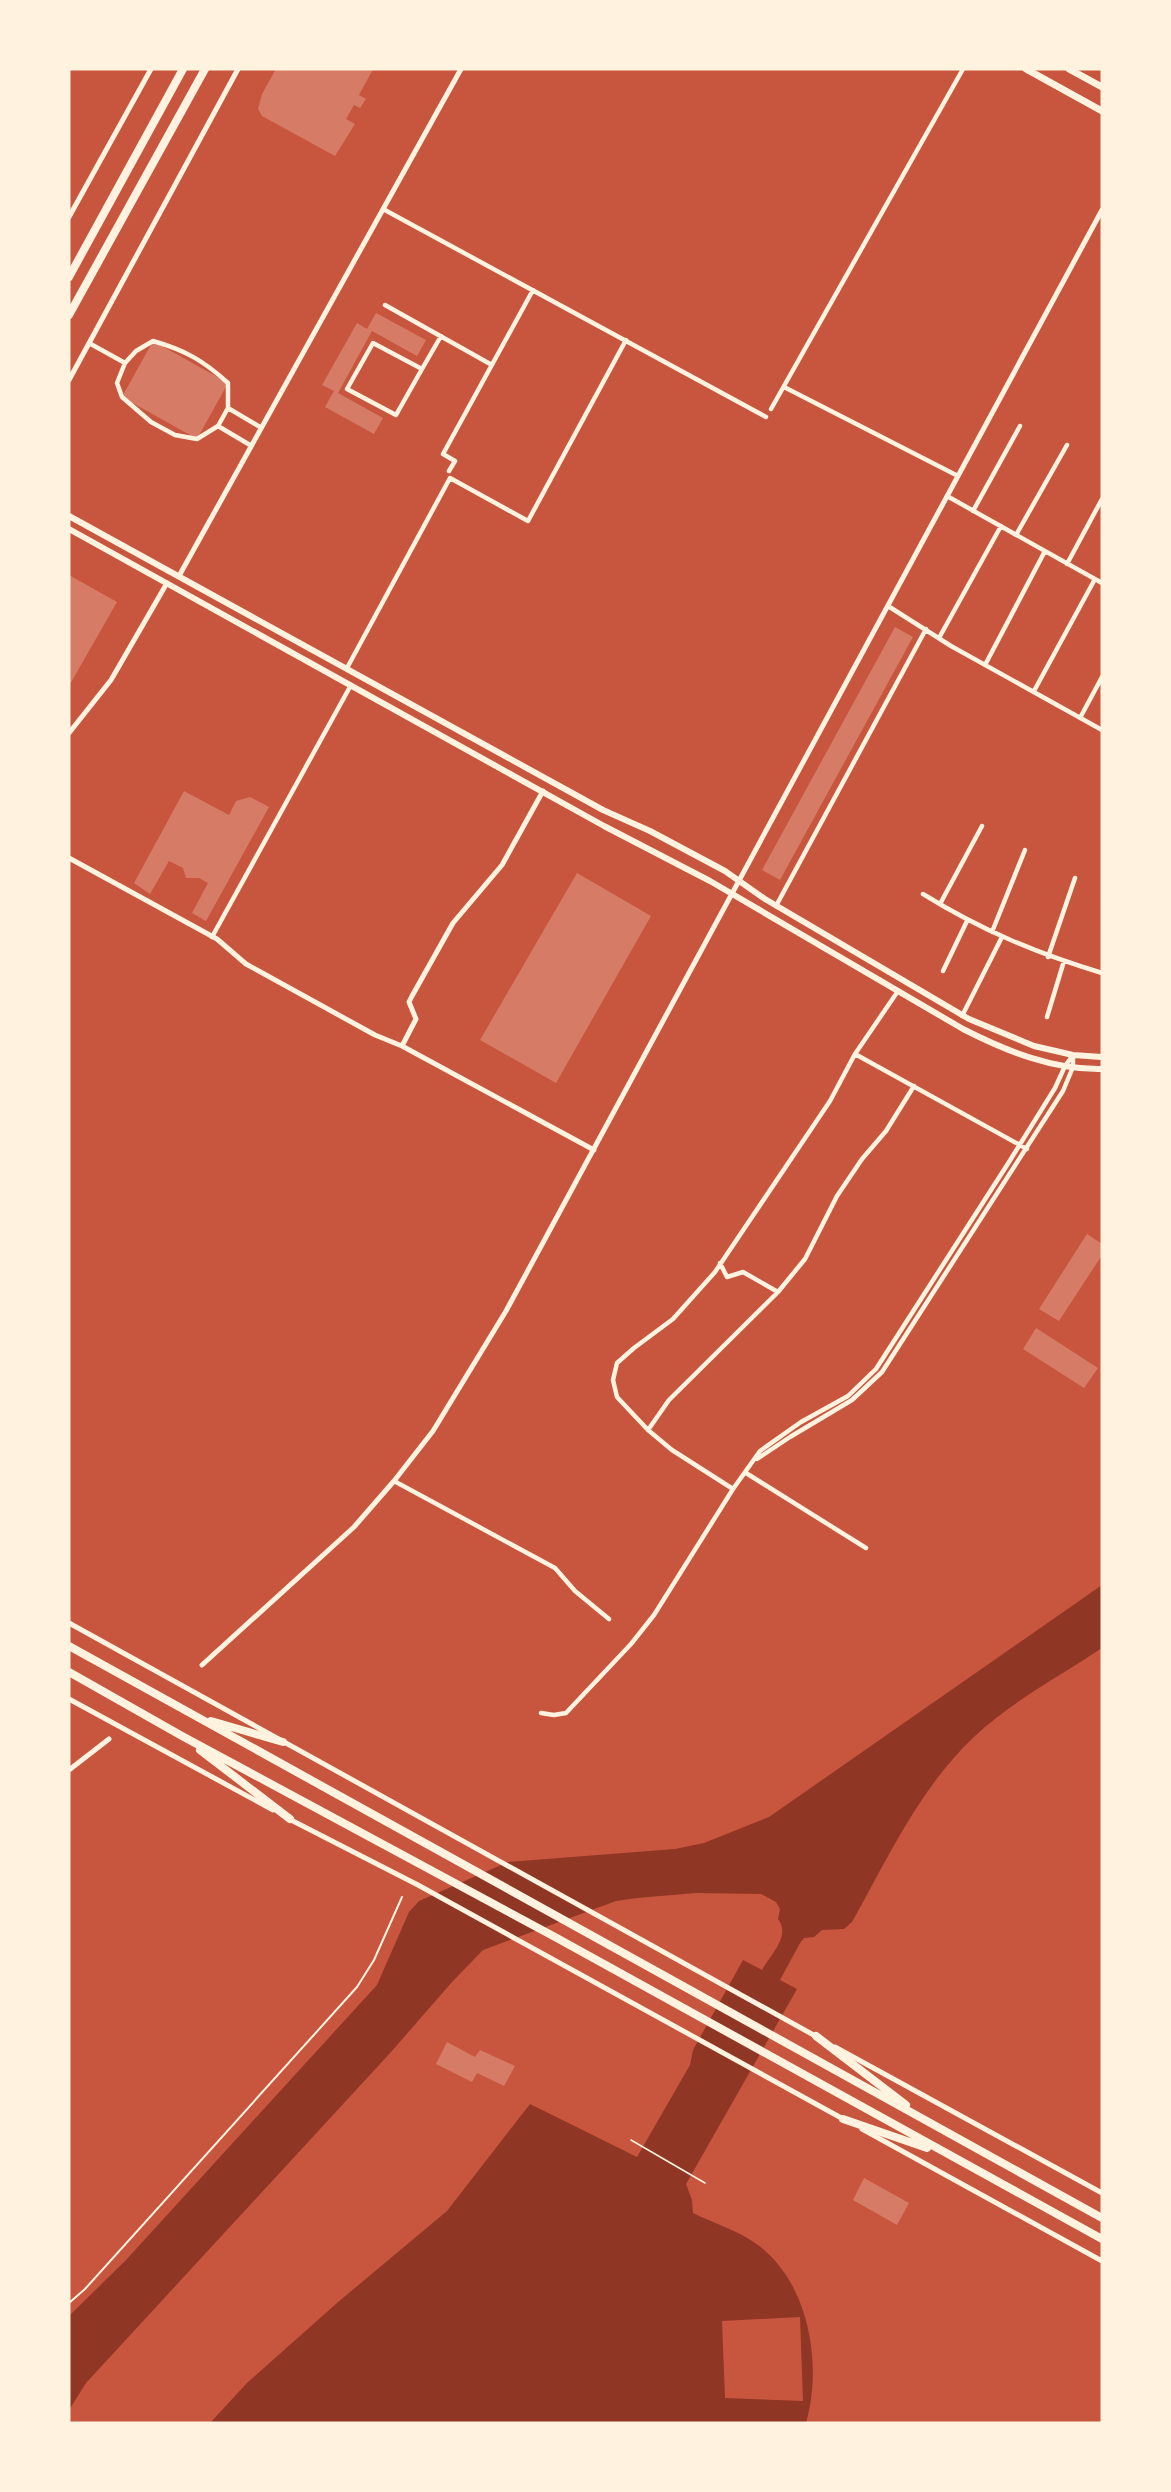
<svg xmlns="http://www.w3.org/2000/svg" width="1171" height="2492" font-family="'PT Sans',sans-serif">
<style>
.water{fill:#8f3625}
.pier{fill:#c8553d}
.building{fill:#d67c66}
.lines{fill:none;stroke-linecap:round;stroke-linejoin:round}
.path{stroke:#fff3e0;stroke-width:1.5}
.service{stroke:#fff3e0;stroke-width:2}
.minor{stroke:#fff3e0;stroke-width:4.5}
.tertiary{stroke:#fff3e0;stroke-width:5}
.secondary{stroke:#fff3e0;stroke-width:6}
.primary{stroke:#fff3e0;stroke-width:7}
.trunk{stroke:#fff3e0;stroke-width:8}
</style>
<rect width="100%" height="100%" fill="#c8553d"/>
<path class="water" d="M 1102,1585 L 1102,1648 C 1060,1676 1011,1702 975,1736 C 920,1787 888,1858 852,1922 L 844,1929 L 822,1930 L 814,1937 L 804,1938 L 800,1943 L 780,1980 L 797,1989 L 686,2184 L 692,2200 L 693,2213 C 713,2223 737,2230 755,2243 C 809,2280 823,2364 806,2423 L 210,2423 L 247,2383 L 337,2303 L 447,2211 L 530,2104 L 637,2157 L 690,2065 L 693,2050 L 743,1960 L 762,1970 C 771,1954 791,1936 778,1919 L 780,1909 L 776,1902 L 761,1894 L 696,1893 L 637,1898 L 616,1901 L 483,1950 L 452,1982 L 391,2052 L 86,2383 L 69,2410 L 69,2316 L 126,2260 L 377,1985 L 409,1912 L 419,1901 L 508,1862 L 675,1849 L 704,1843 L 769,1817 Z"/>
<path class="pier" d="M 800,2317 L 803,2401 L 725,2398 L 722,2321 Z"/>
<path class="building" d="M 276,69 L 373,69 L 359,95 L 366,99 L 360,108 L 354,105 L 346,119 L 355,124 L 335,156 L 262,116 L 258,109 L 262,94 Z
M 376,313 L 426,340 L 417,356 L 372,331 L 338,393 L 383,418 L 374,434 L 325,407 L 334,391 L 322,385 L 357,323 L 367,329 Z
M 153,341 L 228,383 L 197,439 L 122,397 Z
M 69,575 L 117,602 L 69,686 Z
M 895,627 L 913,637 L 780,880 L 762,870 Z
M 184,791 L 229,815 L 236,801 L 250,797 L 269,807 L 206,921 L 192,913 L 208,883 L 199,878 L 186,878 L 183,868 L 169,861 L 150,894 L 134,883 Z
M 577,873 L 651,916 L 556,1083 L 480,1040 Z
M 1087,1234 L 1102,1244 L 1102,1255 L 1059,1321 L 1039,1309 Z
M 1036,1328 L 1098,1368 L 1084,1388 L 1023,1349 Z
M 447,2042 L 475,2057 L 480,2050 L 515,2066 L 504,2086 L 477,2073 L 472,2082 L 436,2064 Z
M 864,2178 L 909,2203 L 897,2225 L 853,2200 Z"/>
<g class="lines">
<path class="path" d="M 631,2140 L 705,2183"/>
<path class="service" d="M 69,2303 L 85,2289 L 357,1987 L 374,1960 L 402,1897"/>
<path class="minor" d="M 383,209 L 766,417
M 385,305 L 492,365
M 89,343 L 125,363 L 136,351 L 153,341 C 185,350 204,361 228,383 L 228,408
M 373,343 L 422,369 L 396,415 L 347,389 Z
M 125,363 L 117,383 L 122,397 L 151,422 L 175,435 L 197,439 L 218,426
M 422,369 L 441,336
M 784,387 L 958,476
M 771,409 L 963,69
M 250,445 L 218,426 L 228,408 L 260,427
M 449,471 L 455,461 L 443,454 L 533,290
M 947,496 L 1102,583
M 973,511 L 1020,426
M 1016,535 L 1067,445
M 1067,564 L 1102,499
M 888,606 L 951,646 L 1102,730
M 939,638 L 1001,526
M 985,665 L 1045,551
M 347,668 L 450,478 L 528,521 L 626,340
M 1034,691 L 1095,579
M 1080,718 L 1102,677
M 923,894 C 981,930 1036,953 1102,973
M 940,904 L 982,826
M 776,906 L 926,629
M 992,932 L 1025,850
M 212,937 L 351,685
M 1048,957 L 1075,878
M 943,971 L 967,921
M 962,1016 L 1002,937
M 1047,1017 L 1064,961
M 855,1054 L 1027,1149
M 720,1263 L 727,1277 L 743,1272 L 778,1292
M 648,1430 L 669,1400 L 778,1292 L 805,1259 L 837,1196 L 862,1159 L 886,1131 L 914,1086
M 757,1459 L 790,1437 L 852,1400 L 882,1372 L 1063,1091 L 1073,1067 L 1073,1055
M 746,1473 L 866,1548
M 394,1481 L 555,1568 L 575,1591 L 609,1619
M 733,1489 L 672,1450 L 648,1430 L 617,1397 L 613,1380 L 617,1363 L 634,1348 L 673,1319 L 715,1272 L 830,1101 L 855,1054 L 898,991
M 541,1713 L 554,1715 L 566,1713 L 631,1644 L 654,1615 L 733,1489 L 760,1451 L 801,1422 L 848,1396 L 876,1369 L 1009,1162 L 1055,1088 L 1065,1066 L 1073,1055"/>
<path class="tertiary" d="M 69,217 L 151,69
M 69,380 L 238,69
M 179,576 L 461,69
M 69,733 L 111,680 L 167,583
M 69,858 L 217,939 L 246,964 L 375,1035 L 402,1046 L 594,1150
M 402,1046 L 416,1019 L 409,1002 L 412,996 L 453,923 L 502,865 L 543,791
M 69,1623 L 819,2038
M 202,1665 L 354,1527 L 394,1481 L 433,1431 L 506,1311 L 1102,210
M 69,1699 L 273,1810
M 69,1770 L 109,1739
M 289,1819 L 418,1885 L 845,2120
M 835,2047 L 1102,2193
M 862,2129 L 1102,2261"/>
<path class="secondary" d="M 69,516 L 603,810 L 650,831 L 725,871 L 765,899 L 969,1019 L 1034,1046 L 1073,1055 L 1102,1057
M 69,529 L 604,826 L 710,881 L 963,1029 C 1006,1051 1053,1070 1102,1069"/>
<path class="primary" d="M 1026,69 L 1102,111
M 1069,69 L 1102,87"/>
<path class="trunk" d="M 69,277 L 183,69
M 69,315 L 205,69
M 69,1646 L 1102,2218
M 69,1672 L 182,1736 L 555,1937 L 1102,2239
M 211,1721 L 283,1742
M 200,1750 L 290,1819
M 816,2036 L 906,2105
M 843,2119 L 927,2148"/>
</g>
<rect width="1171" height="2492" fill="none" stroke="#fff3e0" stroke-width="141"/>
</svg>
